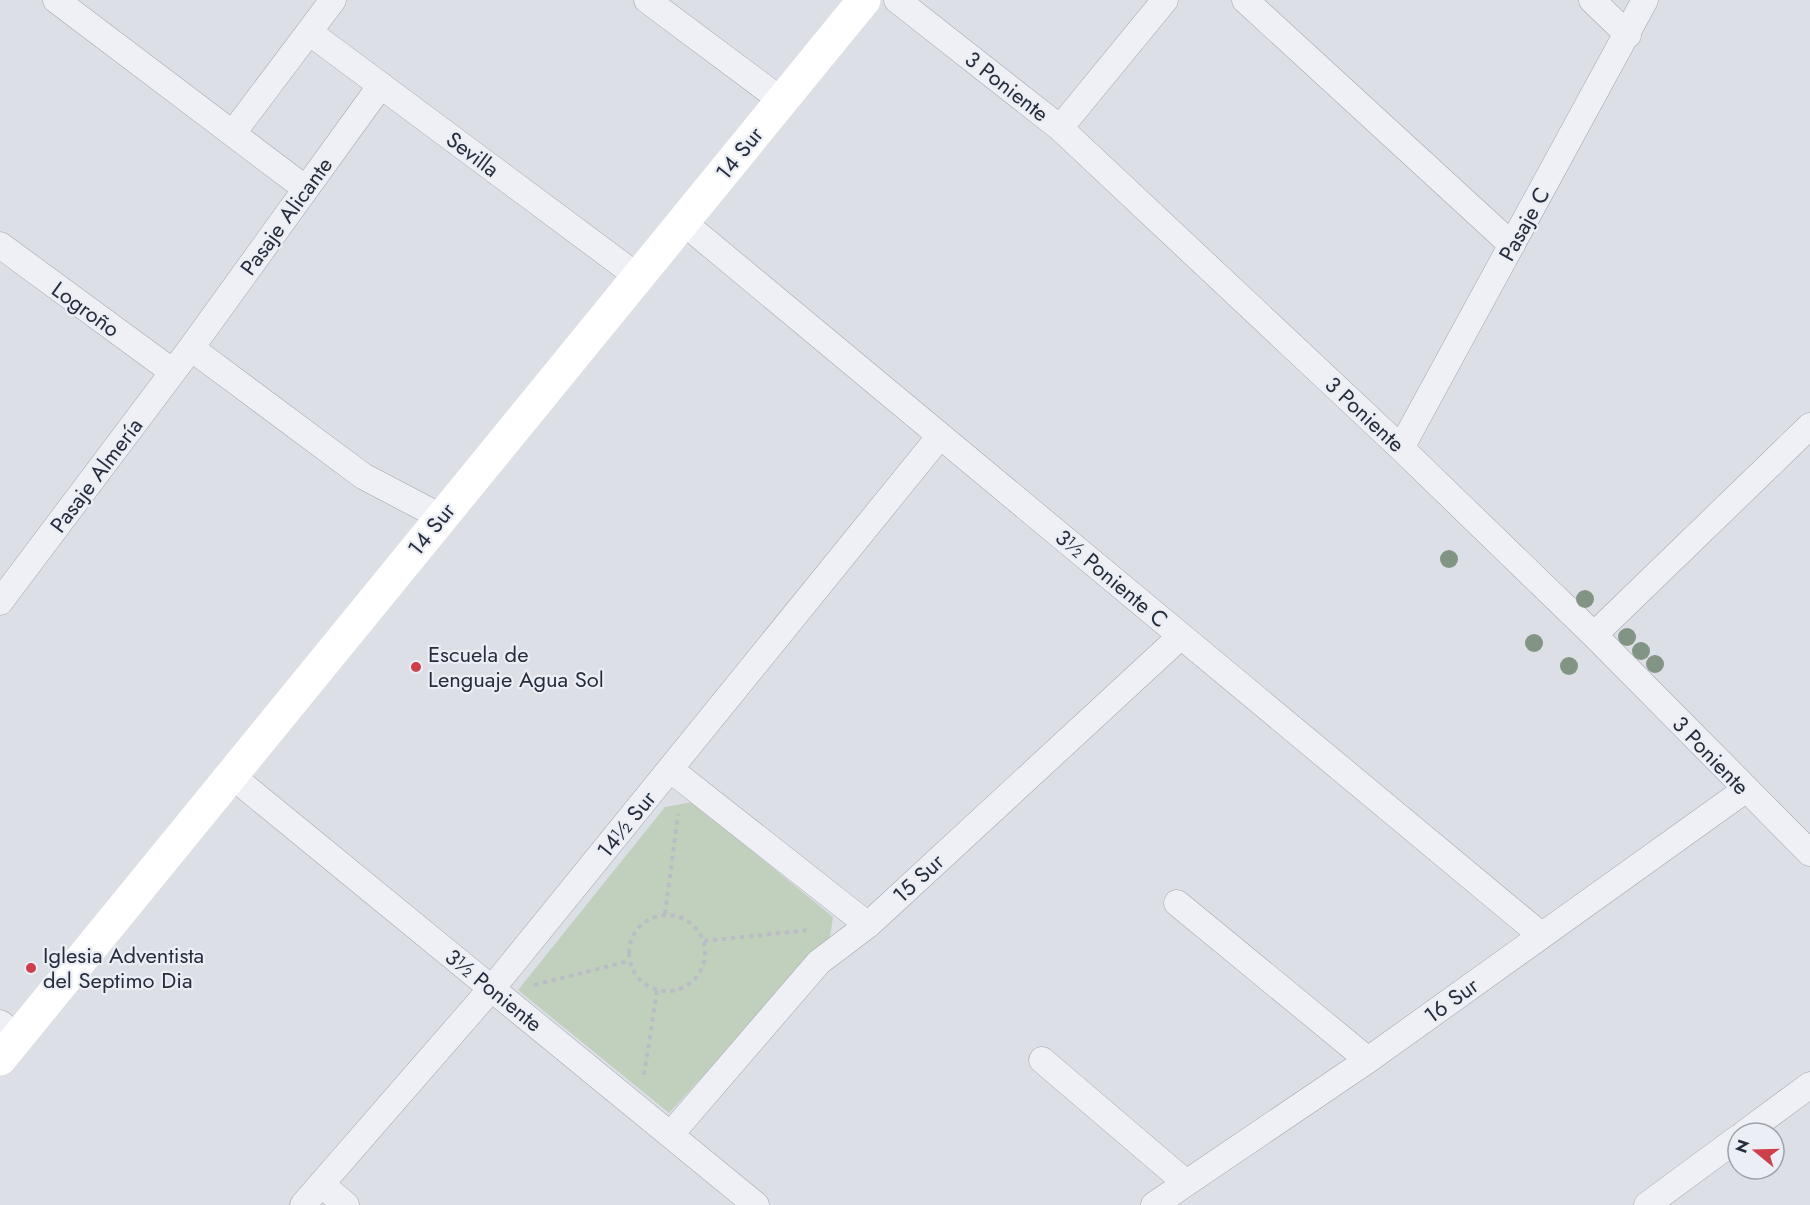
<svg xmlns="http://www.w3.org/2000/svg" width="1810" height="1205" font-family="Jost,sans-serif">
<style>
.green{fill:#c1d0bd}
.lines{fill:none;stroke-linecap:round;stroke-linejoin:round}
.street-casing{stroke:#a2a6b0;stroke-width:27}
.path{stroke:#bbbdc5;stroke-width:4;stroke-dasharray:4.5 4.5;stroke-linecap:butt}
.street{stroke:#eff0f5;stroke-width:26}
.secondary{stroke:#fff;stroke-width:33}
.tree{fill:#829584}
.poi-dot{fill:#ce3e4b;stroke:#ebeef4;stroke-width:2}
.labels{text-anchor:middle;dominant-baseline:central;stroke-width:4.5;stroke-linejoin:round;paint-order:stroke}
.street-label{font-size:22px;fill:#262d3d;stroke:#ebeef4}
.poi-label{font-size:22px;fill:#262d3d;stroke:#ebeef4;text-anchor:start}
</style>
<rect width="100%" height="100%" fill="#dcdfe6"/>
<path class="green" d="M 692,802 L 833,917 L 830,937 L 669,1113 L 518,990 L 665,807 Z"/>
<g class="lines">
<defs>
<path id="street" d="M 56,0 L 306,189
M 647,0 L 781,100
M 897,0 L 1060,128 L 1401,448 L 1594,635 L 1810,853
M 1245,0 L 1512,245
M 1592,0 L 1628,35
M 309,32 L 637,276
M 1060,128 L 1165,0
M 233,133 L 333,0
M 683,222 L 1541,935
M 0,245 L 173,372
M 191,348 L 363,476 L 441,517
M 1401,448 L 1645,0
M 0,602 L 191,348 L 381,85
M 1594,635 L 1810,426
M 671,770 L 868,925
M 232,776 L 756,1205
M 1177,903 L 1368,1060
M 0,1023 L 17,1036
M 1042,1060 L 1185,1182
M 1745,1133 L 1810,1085
M 671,1134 L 819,962 L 868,925 L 1181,636
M 321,1184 L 346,1205
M 303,1205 L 503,975 L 940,436
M 1154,1205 L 1368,1060 L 1745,790
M 1647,1205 L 1738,1138"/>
</defs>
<use href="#street" class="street-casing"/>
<path class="path" d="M 665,914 L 678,814
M629 953a38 38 0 1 1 76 0a38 38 0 1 1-76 0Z
M 704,941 L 810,930
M 534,985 L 629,961
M 644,1075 L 657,990"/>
<use href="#street" class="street"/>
<path class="secondary" d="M 0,1059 L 864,0"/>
</g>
<g class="tree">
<circle cx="1449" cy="559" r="9"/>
<circle cx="1585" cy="599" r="9"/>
<circle cx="1627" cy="637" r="9"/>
<circle cx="1534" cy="643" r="9"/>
<circle cx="1641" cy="651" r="9"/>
<circle cx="1655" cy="664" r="9"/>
<circle cx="1569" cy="666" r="9"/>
</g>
<g class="poi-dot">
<circle cx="416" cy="667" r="6"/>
<circle cx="31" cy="968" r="6"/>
</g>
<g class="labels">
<g class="street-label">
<text transform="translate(1007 86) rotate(38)">3 Poniente</text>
<text transform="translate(739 153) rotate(-51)">14 Sur</text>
<text transform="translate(473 154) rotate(37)">Sevilla</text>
<text transform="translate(286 216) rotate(-54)">Pasaje Alicante</text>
<text transform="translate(1524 224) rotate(-61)">Pasaje C</text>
<text transform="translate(86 309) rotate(36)">Logroño</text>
<text transform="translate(1365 414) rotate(43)">3 Poniente</text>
<text transform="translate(96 475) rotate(-53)">Pasaje Almería</text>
<text transform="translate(431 529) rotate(-51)">14 Sur</text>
<text transform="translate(1112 578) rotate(40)">3½ Poniente C</text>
<text transform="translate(1711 755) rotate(46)">3 Poniente</text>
<text transform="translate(626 824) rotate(-51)">14½ Sur</text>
<text transform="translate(918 878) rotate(-43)">15 Sur</text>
<text transform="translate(494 990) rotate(39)">3½ Poniente</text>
<text transform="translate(1451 1000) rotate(-36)">16 Sur</text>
</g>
<g class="poi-label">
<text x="428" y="654">Escuela de<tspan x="428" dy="25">Lenguaje Agua Sol</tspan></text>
<text x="43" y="955">Iglesia Adventista<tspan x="43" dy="25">del Septimo Dia</tspan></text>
</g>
</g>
<g transform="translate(1756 1151) rotate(289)"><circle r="28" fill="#ebeef4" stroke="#9ca1ab" stroke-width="1.5"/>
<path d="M0-4.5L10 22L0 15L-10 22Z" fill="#ce3e4b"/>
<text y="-9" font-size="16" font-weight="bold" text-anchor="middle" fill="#262d3d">N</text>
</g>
</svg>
